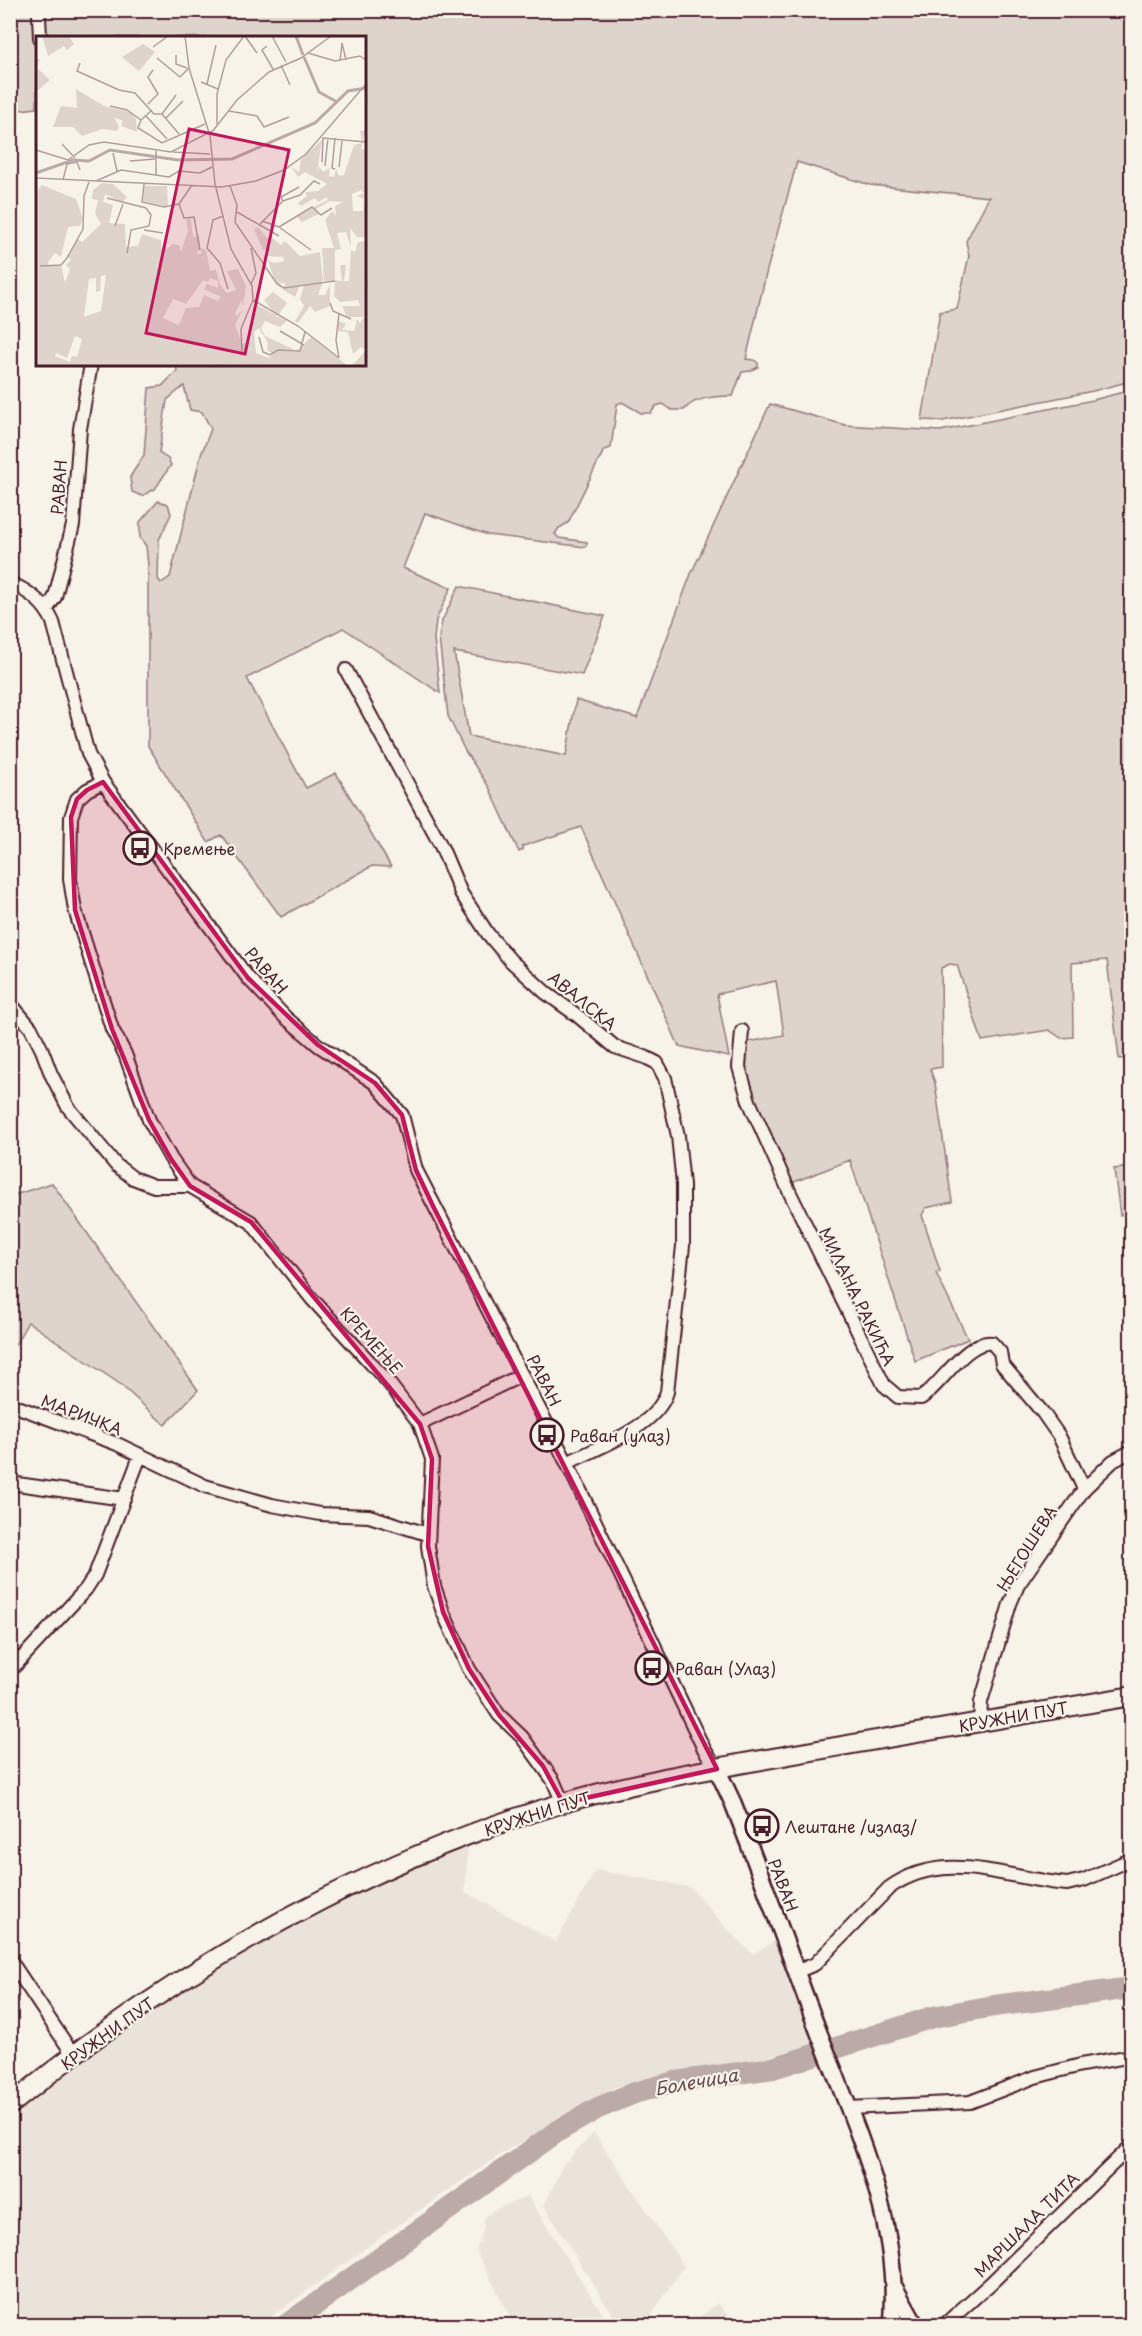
<svg xmlns="http://www.w3.org/2000/svg" width="1142" height="2336" font-family="'Playpen Sans',sans-serif">
<style>
.built{fill:#eae3da}
.green{fill:#ded4cc;stroke:#947a7c;stroke-width:1.5}
.lines{fill:none;stroke-linecap:round;stroke-linejoin:round}
.river{stroke:#bcaaa7;stroke-width:22}
.minor-casing{stroke:#4a1f2b;stroke-width:16}
.tertiary-casing{stroke:#4a1f2b;stroke-width:20}
.secondary-casing{stroke:#4a1f2b;stroke-width:22}
.minor{stroke:#f7f3e8;stroke-width:12}
.tertiary{stroke:#f7f3e8;stroke-width:15}
.secondary{stroke:#f7f3e8;stroke-width:18}
.marked{fill:#c2185b;fill-opacity:0.2;stroke:#c2185b;stroke-width:4.5;stroke-linejoin:round}
.labels{text-anchor:middle;dominant-baseline:central;stroke-width:4.5;stroke-linejoin:round;paint-order:stroke}
.street-label{font-size:16px;fill:#4a1f2b;stroke:#f7f3e8}
.poi-label{font-size:16px;fill:#4a1f2b;stroke:#f7f3e8;text-anchor:start}
.water-label{font-size:18px;font-style:italic;fill:#6c4950;stroke:#f7f3e8}
.inset-river{fill:none;stroke:#bcaaa7;stroke-width:3}
.inset-road{fill:none;stroke:#b29e9c;stroke-width:1.5}
.view{fill:#c2185b;fill-opacity:0.15;stroke:#c2185b;stroke-width:3}
.inset-edge{fill:none;stroke:#4a1f2b;stroke-width:3}
</style>
<rect width="100%" height="100%" fill="#f7f3e8"/>
<filter id="ink" filterUnits="userSpaceOnUse"><feTurbulence type="fractalNoise" baseFrequency=".0167" numOctaves="2"/><feDisplacementMap in="SourceGraphic" scale="12" xChannelSelector="R" yChannelSelector="G"/><feConvolveMatrix kernelMatrix="1 2 1 2 8 2 1 2 1" color-interpolation-filters="sRGB"/></filter>
<g filter="url(#ink)">
<path class="built" d="M 469,1835 L 465,1892 L 556,1942 L 596,1870 L 690,1887 L 728,1930 L 753,1954 L 777,1940 L 813,2044 L 759,2060 L 678,2070 L 613,2088 L 504,2152 L 384,2235 L 260,2325 L 11,2326 L 11,2112 L 120,2029 L 258,1940 Z
M 594,2133 L 684,2266 L 645,2325 L 623,2325 L 614,2317 L 544,2206 L 563,2165 Z
M 528,2196 L 563,2252 L 610,2325 L 514,2325 L 476,2250 L 484,2228 L 484,2218 L 494,2210 Z
M 718,2303 L 736,2325 L 689,2325 Z"/>
<path class="green" d="M 45,10 L 1131,11 L 1131,381 L 1093,391 L 943,421 L 922,420 L 940,312 L 957,309 L 969,256 L 966,241 L 989,197 L 870,185 L 797,162 L 767,270 L 746,359 L 754,360 L 758,363 L 758,367 L 751,371 L 742,372 L 733,396 C 717,396 694,397 684,410 L 672,410 L 663,404 L 656,406 L 651,413 L 641,413 L 622,402 L 617,404 L 611,448 L 604,450 L 568,523 L 559,528 L 555,534 L 559,538 L 587,542 L 587,544 L 585,547 L 488,535 L 425,513 L 403,568 L 451,588 L 436,620 L 434,639 L 440,693 L 343,628 L 247,678 L 306,788 L 336,773 L 391,867 L 372,866 L 281,917 L 221,835 L 208,842 L 148,746 L 148,565 L 146,546 L 140,538 L 140,522 L 158,501 L 168,504 L 171,514 L 159,540 L 158,579 L 161,583 L 170,577 L 201,455 L 211,429 L 202,412 L 190,410 L 184,386 L 167,400 L 159,453 L 168,459 L 171,465 L 155,489 L 142,496 L 132,492 L 130,477 L 144,455 L 149,388 L 162,386 L 177,371 L 176,365 L 364,364 L 364,38 L 46,37 L 44,18 Z
M 16,11 L 37,11 L 37,108 L 11,111 L 10,32 L 16,32 L 14,14 Z
M 1131,390 L 1131,1058 L 1119,1059 L 1107,960 L 1072,963 L 1073,1037 L 1061,1038 L 1049,1030 L 982,1041 L 957,965 L 950,964 L 941,968 L 942,1067 L 930,1069 L 935,1083 L 952,1202 L 926,1208 L 922,1215 L 940,1271 L 936,1273 L 968,1339 L 915,1361 L 850,1160 L 789,1184 L 744,1076 L 744,1043 L 784,1035 L 776,981 L 717,994 L 729,1057 L 679,1046 L 581,827 L 523,846 L 523,850 L 519,852 L 489,787 L 465,751 L 448,716 L 439,638 L 442,621 L 459,586 L 605,616 L 582,675 L 454,652 L 469,736 L 566,756 L 576,700 L 637,718 L 691,574 L 770,404 L 845,425 L 940,431 L 1093,400 Z
M 1131,1167 L 1131,1212 L 1120,1215 L 1114,1169 Z
M 52,1183 L 198,1390 L 165,1425 L 120,1384 L 28,1322 L 11,1352 L 11,1196 Z"/>
<g class="lines">
<path class="river" d="M 285,2326 L 558,2131 L 598,2108 L 634,2093 L 675,2082 L 773,2068 L 933,2017 L 994,2006 L 1132,1988"/>
<defs>
<path id="minor" d="M 39,16 L 40,38
M 10,583 C 29,591 45,604 53,622 L 88,754 L 103,782 L 248,978 L 285,1017 L 318,1045 L 375,1083 L 402,1115 L 416,1170 L 567,1463 L 704,1749 L 717,1769
M 47,609 L 55,597 L 73,525 L 80,429 L 91,364
M 346,670 L 441,846 L 461,893 L 488,934 L 511,961 L 546,993 L 578,1016 L 615,1047 L 645,1057 L 657,1063 L 665,1078 L 678,1136 L 683,1185 L 683,1246 L 667,1392 C 656,1428 598,1447 567,1463
M 103,782 L 87,790 L 77,799 L 71,817 L 70,879 L 75,910 L 112,1029 L 125,1054 L 149,1120 L 171,1159 L 190,1186
M 10,1003 L 31,1028 L 42,1050 L 51,1074 L 68,1107 L 116,1165 L 133,1178 L 154,1186 L 190,1186 L 251,1222 L 312,1299 L 388,1382 L 420,1424 L 432,1459 L 428,1546 L 434,1586 L 443,1612 L 469,1669 L 499,1715 L 522,1737 L 543,1766 L 553,1780 L 563,1803
M 742,1031 L 739,1067 L 749,1101 L 790,1193 L 884,1385 L 898,1397 L 921,1398 C 941,1385 967,1339 992,1343 L 1000,1352 L 1002,1364 L 1043,1413 L 1059,1436 L 1084,1489
M 10,1404 L 117,1444 L 205,1486 L 272,1505 L 320,1514 L 369,1516 L 427,1534
M 420,1424 L 522,1375
M 10,1483 L 124,1499
M 10,1671 L 86,1589 L 95,1575 L 140,1456
M 980,1722 L 981,1702 L 1010,1604 L 1018,1585 L 1084,1489 L 1113,1461 L 1132,1451
M 10,1960 L 74,2056
M 798,1971 L 815,1964 L 889,1888 C 945,1848 1006,1879 1067,1884 L 1084,1880 L 1132,1859
M 849,2108 L 970,2102 L 1035,2077 L 1081,2065 L 1132,2056
M 943,2326 L 991,2283 L 1132,2145"/>
<path id="tertiary" d="M 717,1769 L 733,1803 C 763,1879 790,1956 819,2033 C 855,2126 902,2224 892,2326
M 895,2288 L 916,2326"/>
<path id="secondary" d="M 10,2105 C 41,2081 70,2056 102,2034 C 241,1934 398,1852 563,1803 C 637,1781 713,1769 789,1755 C 903,1735 1017,1715 1132,1696"/>
</defs>
<use href="#minor" class="minor-casing"/>
<use href="#tertiary" class="tertiary-casing"/>
<use href="#secondary" class="secondary-casing"/>
<use href="#minor" class="minor"/>
<use href="#tertiary" class="tertiary"/>
<use href="#secondary" class="secondary"/>
</g>
</g>
<path class="marked" d="M 103,782 L 248,978 L 318,1045 L 375,1083 L 402,1115 L 416,1170 L 433,1206 L 717,1769 L 563,1803 L 543,1766 L 499,1715 L 469,1669 L 443,1612 L 428,1546 L 432,1459 L 420,1424 L 251,1222 L 190,1186 L 171,1159 L 149,1120 L 112,1029 L 75,910 L 71,817 L 77,799 L 87,790 Z"/>
<defs>
<symbol id="bus-ring" viewBox="-11 -11 22 22"><circle r="9.5" fill="#f7f3e8" stroke="#4a1f2b" stroke-width="1.5"/><path d="M-5-6H5V4H4V6H2V4H-2V6H-4V4H-5ZM-3.5-4V0h7V-4ZM-3.5 1.2v1.5H-2V1.2ZM2 1.2v1.5H3.5V1.2Z" fill="#4a1f2b"/></symbol>
</defs>
<g fill-rule="evenodd">
<use href="#bus-ring" x="121" y="829" width="38" height="38"/>
<use href="#bus-ring" x="528" y="1416" width="38" height="38"/>
<use href="#bus-ring" x="633" y="1649" width="38" height="38"/>
<use href="#bus-ring" x="743" y="1807" width="38" height="38"/>
</g>
<g class="labels">
<g class="street-label">
<text transform="translate(58 487) rotate(-86)">РАВАН</text>
<text transform="translate(267 970) rotate(49)">РАВАН</text>
<text transform="translate(583 1000) rotate(39)">АВАЛСКА</text>
<text transform="translate(858 1296) rotate(64)">МИЛАНА РАКИЋА</text>
<text transform="translate(372 1340) rotate(48)">КРЕМЕЊЕ</text>
<text transform="translate(545 1380) rotate(63)">РАВАН</text>
<text transform="translate(82 1414) rotate(21)">МАРИЧКА</text>
<text transform="translate(1026 1548) rotate(-58)">ЊЕГОШЕВА</text>
<text transform="translate(1013 1716) rotate(-10)">КРУЖНИ ПУТ</text>
<text transform="translate(537 1813) rotate(-18)">КРУЖНИ ПУТ</text>
<text transform="translate(784 1885) rotate(69)">РАВАН</text>
<text transform="translate(107 2033) rotate(-36)">КРУЖНИ ПУТ</text>
<text transform="translate(1026 2224) rotate(-45)">МАРШАЛА ТИТА</text>
</g>
<g class="poi-label">
<text x="163" y="848">Кремење</text>
<text x="570" y="1435">Раван (улаз)</text>
<text x="675" y="1668">Раван (Улаз)</text>
<text x="785" y="1826">Лештане /излаз/</text>
</g>
<g class="water-label">
<text transform="translate(696 2081) rotate(-10)">Болечица</text>
</g>
</g>
<g transform="translate(36 36)">
<rect width="330" height="330" fill="#f7f3e8"/>
<path d="M 6,0 L 33,0 L 38,8 L 31,14 L 28,10 L 12,20 ZM 107,8 L 119,16 L 103,35 L 86,21 ZM 4,23 L 1,32 L 14,44 L 0,56 L 0,24 ZM 40,53 L 68,70 L 94,76 L 100,83 L 101,96 L 85,90 L 87,85 L 78,81 L 83,90 L 81,95 L 66,93 L 46,100 L 37,91 L 17,91 L 25,70 L 41,72 ZM 330,94 L 325,113 L 330,114 L 330,201 L 321,201 L 314,192 L 315,211 L 310,196 L 301,197 L 305,213 L 299,214 L 299,244 L 306,245 L 304,229 L 310,229 L 308,245 L 313,245 L 315,214 L 319,216 L 322,206 L 330,205 L 330,330 L 316,330 L 330,314 L 325,311 L 317,318 L 312,296 L 301,295 L 302,285 L 310,288 L 306,294 L 318,295 L 321,283 L 324,287 L 328,281 L 311,281 L 306,270 L 324,270 L 322,264 L 304,266 L 298,260 L 299,246 L 288,245 L 286,212 L 298,212 L 289,184 L 296,175 L 300,179 L 299,170 L 307,166 L 294,165 L 280,173 L 283,178 L 266,186 L 260,180 L 292,164 L 290,161 L 283,166 L 279,162 L 265,170 L 262,167 L 271,160 L 269,156 L 282,155 L 291,148 L 269,136 L 262,141 L 255,131 L 263,136 L 265,123 L 286,104 L 281,137 L 283,130 L 287,136 L 294,132 L 293,140 L 298,141 L 300,133 L 303,140 L 308,139 L 318,109 L 326,107 L 324,95 ZM 325,154 L 328,157 L 321,160 L 328,163 L 327,175 L 317,175 L 316,158 ZM 66,147 L 77,148 L 91,161 L 86,166 L 69,158 L 67,166 L 77,169 L 73,187 L 89,188 L 90,211 L 102,210 L 106,198 L 125,204 L 125,214 L 129,204 L 131,214 L 136,208 L 143,209 L 145,216 L 152,195 L 150,183 L 155,182 L 157,201 L 163,200 L 164,213 L 160,218 L 165,218 L 165,212 L 170,214 L 174,235 L 180,234 L 184,249 L 191,257 L 200,254 L 191,235 L 202,233 L 210,250 L 207,270 L 206,264 L 199,277 L 201,280 L 207,273 L 199,289 L 206,308 L 215,305 L 214,291 L 221,269 L 251,285 L 244,291 L 229,285 L 225,292 L 229,300 L 261,315 L 275,301 L 312,330 L 0,330 L 0,156 L 6,149 L 40,163 L 47,183 L 44,190 L 32,191 L 25,221 L 19,217 L 12,226 L 13,230 L 25,229 L 29,247 L 34,233 L 30,229 L 35,224 L 32,221 L 42,203 L 46,206 L 65,188 L 59,177 L 62,164 L 56,163 L 57,154 ZM 70,239 L 65,275 L 48,281 L 53,243 L 60,242 L 60,256 L 64,255 L 65,240 ZM 174,242 L 182,245 L 182,252 L 171,248 L 168,253 L 185,261 L 182,265 L 168,259 L 163,271 L 150,272 L 143,289 L 127,282 L 137,263 L 150,268 L 167,244 L 172,246 ZM 223,292 L 232,307 L 231,314 L 237,318 L 233,322 L 220,317 L 218,296 ZM 39,300 L 46,303 L 41,321 L 36,320 L 34,326 L 19,320 L 20,317 L 31,322 ZM 108,150 L 131,150 L 132,171 L 107,165 ZM 222,191 L 231,202 L 234,200 L 245,209 L 249,205 L 264,220 L 284,216 L 287,245 L 282,259 L 289,259 L 294,249 L 294,270 L 279,276 L 274,270 L 262,287 L 259,285 L 268,270 L 264,263 L 268,249 L 264,249 L 259,261 L 246,253 L 250,248 L 245,246 L 244,250 L 239,246 L 232,224 L 238,227 L 248,225 L 247,221 L 232,220 L 232,214 L 227,214 L 218,193 ZM 237,256 L 251,267 L 241,281 L 228,264 Z" fill="#ded4cc" fill-rule="evenodd"/>
<path class="inset-river" d="M 260,0 L 267,19M 268,21 L 283,56 L 301,66M 0,137 L 37,124 L 53,125 L 74,114 L 142,124 L 196,123 L 279,87 L 312,55 L 330,52"/>
<path class="inset-road" d="M 149,0 L 153,32 L 174,100 L 179,148 L 195,213 L 216,250 L 217,264 L 205,293 L 206,316M 209,0 L 221,17M 236,0 L 250,26M 231,10 L 226,14 L 237,33M 117,11 L 132,0M 272,17 L 299,25 L 324,20 L 330,24M 140,19 L 140,28 L 151,32M 121,22 L 144,41 L 153,32M 304,25 L 306,7 L 310,24M 44,27 L 41,35 L 83,54 L 99,57 L 118,78 L 126,78 L 143,98M 245,29 L 254,49M 165,46 L 182,53M 171,48 L 180,9M 112,68 L 122,58 L 112,41 L 117,34M 74,70 L 91,74 L 105,84 L 116,74M 193,75 L 221,80 L 228,91 L 253,81M 126,78 L 140,59M 110,80 L 131,103M 130,82 L 147,65M 105,84 L 102,92 L 126,107 L 169,88M 181,88 L 181,58 L 190,24 L 208,0M 176,96 L 201,64 L 233,36 L 265,22 L 295,0M 286,102 L 330,106M 299,102 L 296,132 L 299,133M 26,108 L 39,122M 0,114 L 32,124 L 53,109 L 68,106 L 135,116 L 176,95M 137,116 L 174,118M 77,117 L 81,135M 94,125 L 119,123M 286,126 L 287,103M 289,130 L 292,102M 303,131 L 306,105M 120,140 L 120,115M 0,142 L 186,151 L 220,145 L 248,134 L 270,118 L 330,48M 27,144 L 31,128 L 41,126 L 44,134M 60,145 L 85,134 L 133,141 L 143,135 L 164,137 L 176,131M 108,148 L 106,166 L 128,171 L 143,168 L 156,149M 194,150 L 201,169 L 199,186 L 241,248 L 248,252 L 299,245M 71,162 L 110,172M 247,165 L 245,161 L 263,151M 143,168 L 148,182 L 158,181 L 164,214M 201,176 L 243,200M 187,180 L 177,184 L 171,212 L 184,227 L 192,253M 226,185 L 243,191M 224,188 L 247,165 L 264,159 L 278,145 L 284,148M 79,190 L 87,168M 243,191 L 276,171 L 285,179 L 296,172M 243,191 L 275,214M 108,194 L 127,197M 91,217 L 95,194 L 113,190 L 115,179 L 110,172M 4,230 L 25,229 L 31,222 L 47,193 L 48,160 L 53,146M 215,248 L 220,237 L 215,212M 217,264 L 262,290 L 303,322M 294,267 L 297,275 L 315,283M 303,278 L 300,304 L 303,322M 244,295 L 268,309M 223,301 L 227,316 L 234,319 L 242,314 L 264,315 L 269,296"/>
<path class="view" d="M 153,93 L 253,114 L 209,318 L 110,297 Z"/>
<rect width="330" height="330" class="inset-edge"/>
</g>
<rect width="1142" height="2336" fill="none" stroke="#f7f3e8" stroke-width="36"/>
<rect x="18" y="18" width="1106" height="2300" fill="none" stroke="#4a1f2b" stroke-width="2" filter="url(#ink)"/>
</svg>
